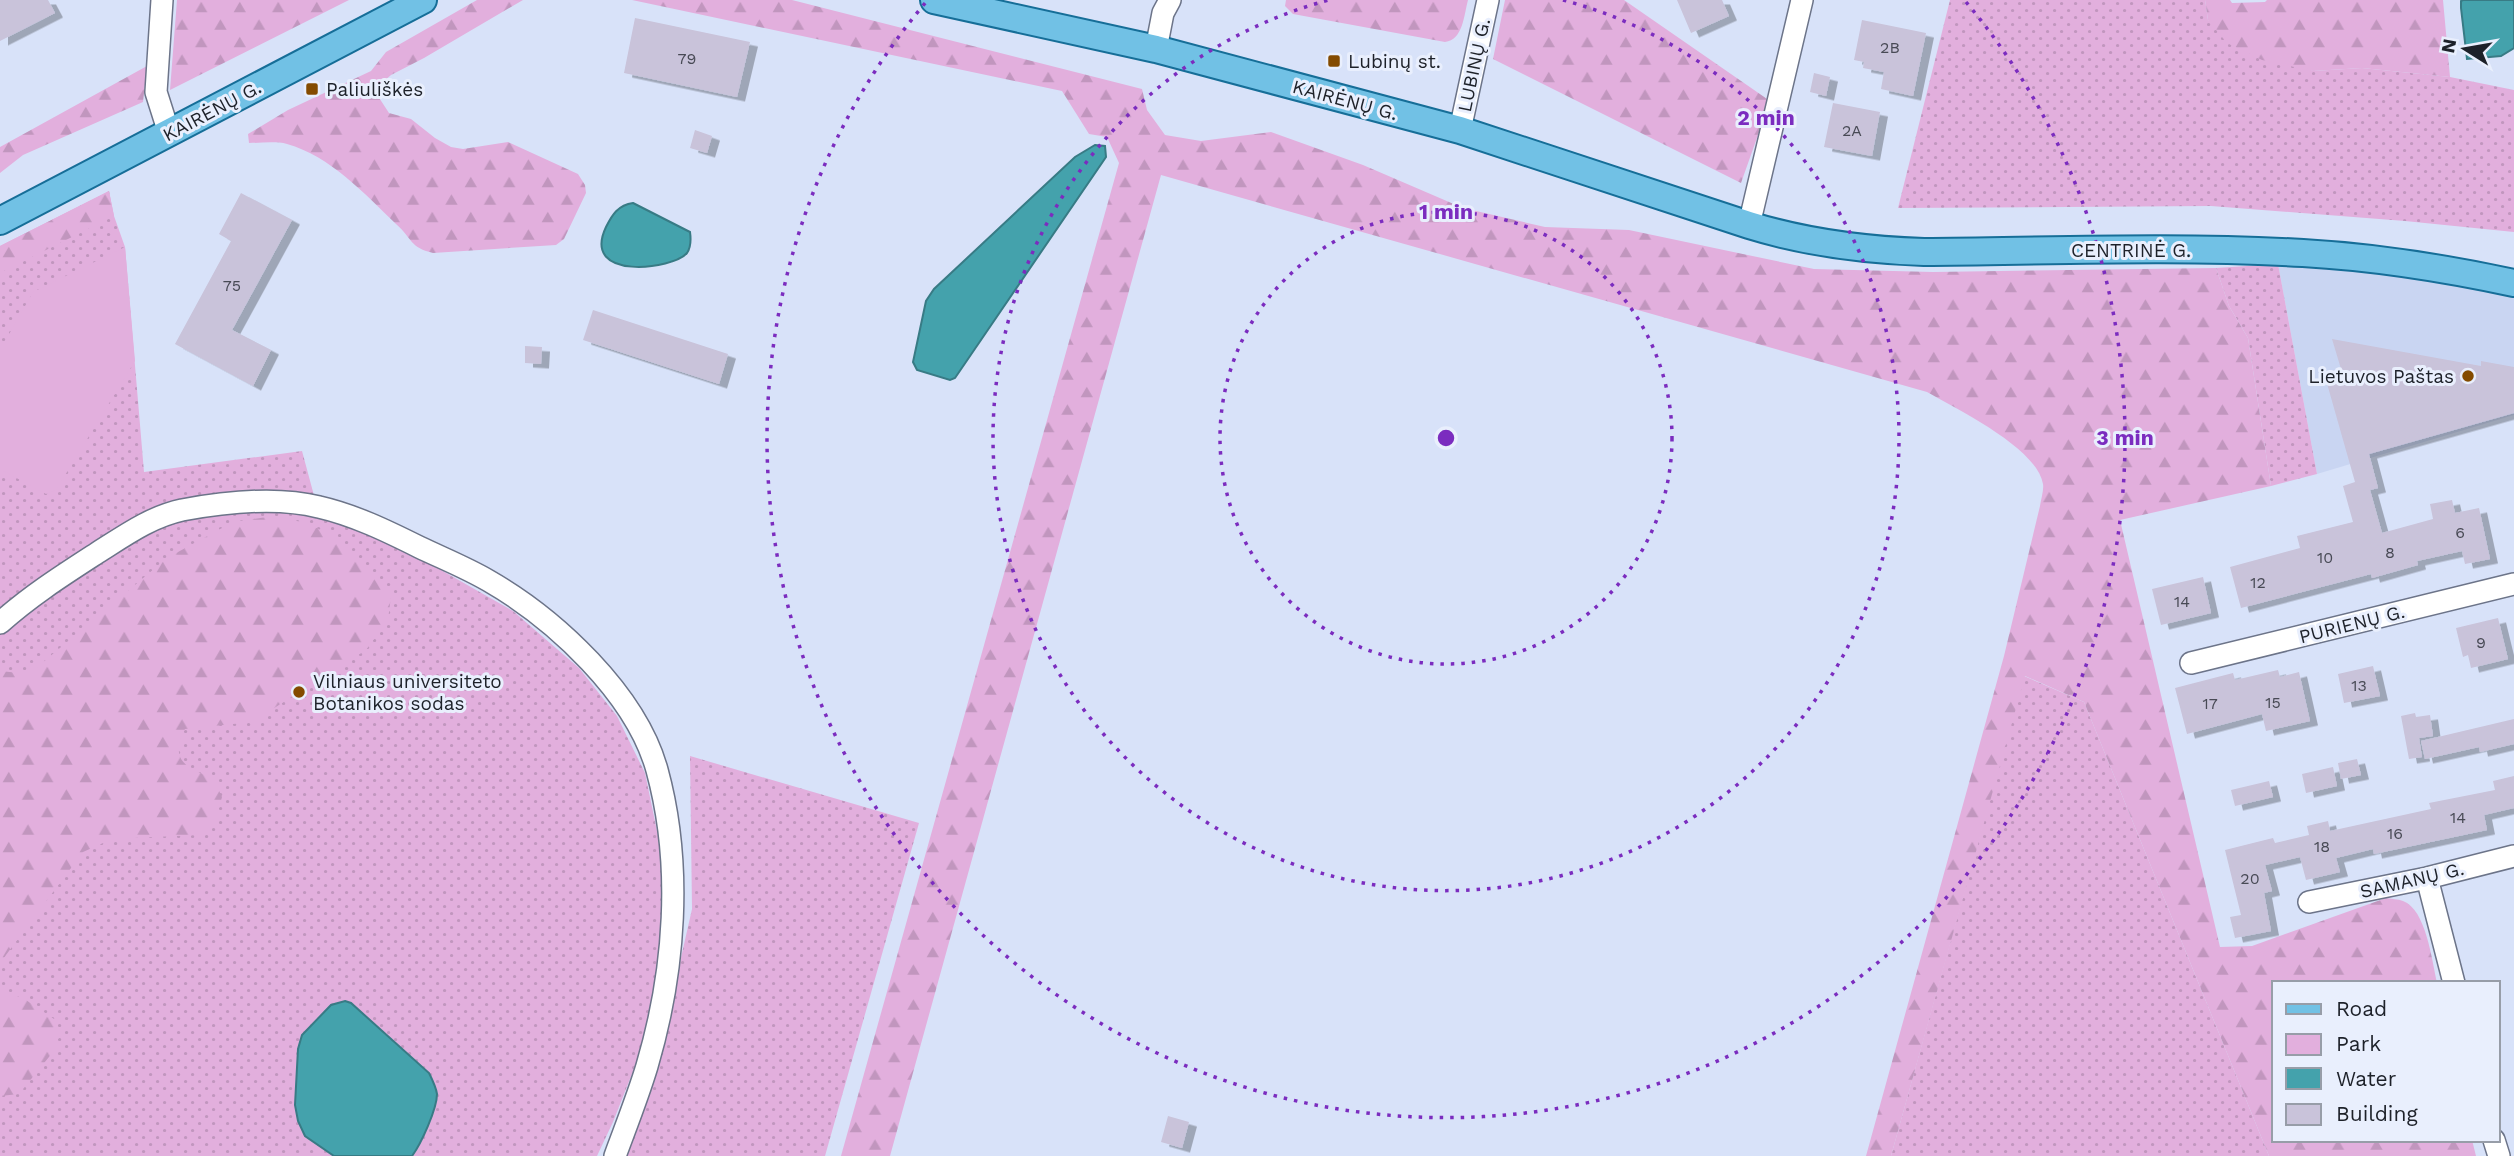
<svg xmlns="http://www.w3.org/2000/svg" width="2514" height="1156" font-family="'Work Sans',sans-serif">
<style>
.built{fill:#c9d5f2}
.grass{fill:url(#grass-dots)}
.forest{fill:url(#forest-firs)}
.park{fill:#e2afdd}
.water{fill:#44a2ac;stroke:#387b85;stroke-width:2}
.building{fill:#c9c3da;filter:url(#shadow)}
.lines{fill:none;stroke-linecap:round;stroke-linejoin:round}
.minor-casing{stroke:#6c7489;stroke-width:24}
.major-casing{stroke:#166e98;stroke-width:30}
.minor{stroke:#fff;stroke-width:21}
.major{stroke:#71c1e5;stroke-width:26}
.ring{fill:none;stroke:#7b2cbf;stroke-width:3.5;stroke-dasharray:3.5 7}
.poi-dot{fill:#844b00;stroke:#e9effd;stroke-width:2.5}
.labels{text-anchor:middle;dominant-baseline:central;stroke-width:6;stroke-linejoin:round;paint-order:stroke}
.number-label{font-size:16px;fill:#484a55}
.poi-label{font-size:19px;fill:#1d2129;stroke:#e9effd;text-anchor:start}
.street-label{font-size:19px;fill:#1d2129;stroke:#e9effd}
.centre{fill:#7b2cbf;stroke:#e9effd;stroke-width:3.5}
.ring-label{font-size:21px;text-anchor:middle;font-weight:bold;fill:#7b2cbf;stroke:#e9effd;stroke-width:6;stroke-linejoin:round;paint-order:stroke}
</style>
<defs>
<pattern id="grass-dots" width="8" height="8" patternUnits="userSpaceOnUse" patternTransform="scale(1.75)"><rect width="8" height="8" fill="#e2afdd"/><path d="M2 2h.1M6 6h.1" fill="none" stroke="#c196be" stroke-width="1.8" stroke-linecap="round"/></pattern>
<pattern id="forest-firs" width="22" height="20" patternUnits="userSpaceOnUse" patternTransform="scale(1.75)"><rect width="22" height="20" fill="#e2afdd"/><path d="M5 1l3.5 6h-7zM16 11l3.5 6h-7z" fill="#c196be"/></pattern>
<filter id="shadow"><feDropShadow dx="8" dy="4.5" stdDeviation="0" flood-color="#0004"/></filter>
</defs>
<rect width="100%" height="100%" fill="#d8e2f9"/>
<path class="built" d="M 2278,264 L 2360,270 L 2514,296 L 2514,415 L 2317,474 Z"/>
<path class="grass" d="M 1950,0 L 2205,0 L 2208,20 L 2313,71 L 2362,68 L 2450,77 L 2514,90 L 2514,232 L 2405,221 L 2211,206 L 1898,208 Z
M 109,191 L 114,216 L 125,247 L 144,472 L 302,451 L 319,514 L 397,545 L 513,611 L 579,668 L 617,716 L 645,773 L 658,836 L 666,903 L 660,970 L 645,1041 L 613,1122 L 597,1156 L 0,1156 L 0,246 Z
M 2278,264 L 2317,474 L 2271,486 L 2248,338 L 2229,306 L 2216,268 Z
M 2024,676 L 2084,702 L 2269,1156 L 1891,1156 Z
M 690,756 L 919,823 L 825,1156 L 623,1156 L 652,1086 L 692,909 Z"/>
<path class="forest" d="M 177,0 L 349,0 L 170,90 Z
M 477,0 L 523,0 L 424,58 L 391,75 L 374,90 L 389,113 L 411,119 L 435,138 L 451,147 L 463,149 L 508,142 L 578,174 L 585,185 L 586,193 L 564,239 L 556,245 L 433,253 C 409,247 413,239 396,224 C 365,194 330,156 287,144 C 276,141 261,143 249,143 L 248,134 L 288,110 L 371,71 L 386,52 Z
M 632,0 L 792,0 L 1142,89 L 1147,110 L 1165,135 L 1201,141 L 1271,132 L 1363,165 L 1463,208 L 1545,227 L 1629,230 L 1814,269 L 1933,272 L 2216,268 L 2229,306 L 2248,338 L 2271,486 L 2120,520 L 2220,947 L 2252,946 L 2386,898 C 2391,899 2398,899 2403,901 C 2426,909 2432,961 2437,983 L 2274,983 L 2274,1140 L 2472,1140 L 2476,1156 L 2269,1156 L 2084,702 L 2025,676 L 1891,1156 L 1866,1156 L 2004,656 L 2040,506 C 2041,499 2044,490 2043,484 C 2037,448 1957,409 1927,392 L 1161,175 L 890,1156 L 841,1156 L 1119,163 L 1107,137 L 1089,134 L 1062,91 Z
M 1286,0 L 1468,0 C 1464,15 1463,40 1445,42 L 1293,14 L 1285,6 Z
M 1505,0 L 1624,0 L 1770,101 L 1741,183 L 1493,59 Z
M 2205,0 L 2230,0 L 2232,3 L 2265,2 L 2267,0 L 2443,0 L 2450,77 L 2362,68 L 2313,71 L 2262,60 L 2227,43 L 2208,20 Z
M 147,66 L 143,102 L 23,155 L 0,173 L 0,147 Z
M 109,191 L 114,216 L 0,273 L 0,246 Z
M 267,517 L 304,522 L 331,535 L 391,596 L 388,620 L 366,650 L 252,722 L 185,729 C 169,760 186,768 213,778 L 222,797 L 217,816 L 198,835 L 112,839 L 83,852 L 0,963 L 0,671 L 29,674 L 167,558 L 233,522 Z
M 8,993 L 23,998 L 57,1021 L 59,1037 L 53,1052 L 19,1094 L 0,1096 L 0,996 Z"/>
<path class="park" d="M 125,247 L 135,361 L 56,490 L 46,494 L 0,469 L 0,350 L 33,292 Z"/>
<path class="water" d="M 2463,0 L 2514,0 L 2514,48 L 2501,56 L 2467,59 L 2461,8 L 2461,1 Z
M 1095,145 L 1105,146 L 1106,157 L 955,378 L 950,380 L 917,370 L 913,362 L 926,301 L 934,289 L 1075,157 Z
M 633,203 L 690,232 C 691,239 691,247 687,253 C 674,269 580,282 606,227 C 612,215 618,205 633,203 Z
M 345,1001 L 351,1003 L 429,1073 C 432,1079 436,1087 437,1094 C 437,1109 421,1144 412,1156 L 334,1156 L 305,1136 L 298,1121 L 295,1105 L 298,1049 L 302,1035 L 331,1005 Z"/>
<path class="building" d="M 0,0 L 48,0 L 55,13 L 0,41 Z
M 1677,0 L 1722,0 L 1729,16 L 1691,33 Z
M 635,18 L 750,42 L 737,97 L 624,73 Z
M 1862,20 L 1926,33 L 1913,96 L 1881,89 L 1884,72 L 1863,68 L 1864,62 L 1854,60 Z
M 1814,73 L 1830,77 L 1826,96 L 1810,92 Z
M 1833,103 L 1880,112 L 1872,156 L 1824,147 Z
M 695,130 L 712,136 L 707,153 L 690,148 Z
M 241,193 L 292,220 L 232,330 L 271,350 L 253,386 L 175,344 L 231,241 L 219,234 Z
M 593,310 L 728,354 L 719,384 L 583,340 Z
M 2332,339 L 2481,366 L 2481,361 L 2514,367 L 2514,413 L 2369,454 L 2378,488 L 2370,490 L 2382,533 L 2433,519 L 2430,504 L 2452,500 L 2455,513 L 2479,508 L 2490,559 L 2465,564 L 2462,551 L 2417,561 L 2418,565 L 2372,578 L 2371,574 L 2241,608 L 2230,567 L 2300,548 L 2297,536 L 2353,522 L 2343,486 L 2355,482 L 2324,373 L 2341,369 Z
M 525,346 L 542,347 L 541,364 L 525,363 Z
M 2203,577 L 2211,613 L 2161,625 L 2152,589 Z
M 2498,618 L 2508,659 L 2471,668 L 2468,655 L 2463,657 L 2456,628 Z
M 2373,666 L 2380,696 L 2344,703 L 2338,674 Z
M 2278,670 L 2280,677 L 2299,672 L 2310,721 L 2266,731 L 2262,714 L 2187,734 L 2175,688 L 2233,673 L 2235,680 Z
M 2415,713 L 2416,717 L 2430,715 L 2433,736 L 2419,738 L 2422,757 L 2409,759 L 2401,716 Z
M 2514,719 L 2514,744 L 2480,752 L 2479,747 L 2425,759 L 2421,741 Z
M 2357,759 L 2361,775 L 2341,779 L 2338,763 Z
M 2333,767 L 2337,786 L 2306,793 L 2302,774 Z
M 2514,776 L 2514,808 L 2484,815 L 2487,830 L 2374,854 L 2373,849 L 2336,858 L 2340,872 L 2306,880 L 2300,857 L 2265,865 L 2272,891 L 2264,893 L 2271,931 L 2235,938 L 2230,917 L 2241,915 L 2225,850 L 2273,838 L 2275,843 L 2309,835 L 2307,826 L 2328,821 L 2330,831 L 2431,809 L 2429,803 L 2495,790 L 2493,781 Z
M 2269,781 L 2273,797 L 2235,806 L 2231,790 Z
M 1168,1116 L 1189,1122 L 1182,1148 L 1161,1142 Z"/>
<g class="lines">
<defs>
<path id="minor" d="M 162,0 L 156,92 L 169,133
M 1156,49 L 1163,13 L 1170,0
M 1460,130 L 1488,0
M 1749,225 L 1802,0
M 0,623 C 30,596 63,575 97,553 C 124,536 150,517 182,510 C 225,502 276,496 319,507 C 354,515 387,531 419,547 C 442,558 467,568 489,581 C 555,619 636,694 657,770 C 683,865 675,971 647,1066 C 638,1096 626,1126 615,1156
M 2191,663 L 2514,584
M 2427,878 L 2454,983
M 2309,902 L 2427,878 L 2514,856
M 2494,1140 L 2499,1156"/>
<path id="major" d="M 934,0 L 1156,49 L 1460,130 L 1749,225 C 1807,243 1863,250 1924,252 C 2050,251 2177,246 2303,253 C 2374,257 2444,268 2514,283
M 0,221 L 423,0"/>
</defs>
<use href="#minor" class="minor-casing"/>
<use href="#major" class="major-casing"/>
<use href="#minor" class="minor"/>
<use href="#major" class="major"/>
</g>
<g class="ring">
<circle cx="1446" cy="438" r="226"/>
<path d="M1563 0A453 453 0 1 1 1329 0"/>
<path d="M1966 2A679 679 0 1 1 926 2"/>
</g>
<g class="poi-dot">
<rect x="1327" y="54" width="14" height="14" rx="3.5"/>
<rect x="305" y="82" width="14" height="14" rx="3.5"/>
<circle cx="2468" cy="376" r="7"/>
<circle cx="299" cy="692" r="7"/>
</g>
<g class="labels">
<g class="number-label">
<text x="1890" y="47">2B</text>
<text x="687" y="58">79</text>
<text x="1852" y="130">2A</text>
<text x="232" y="285">75</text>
<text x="2460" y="532">6</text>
<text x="2390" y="552">8</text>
<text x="2325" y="557">10</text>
<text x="2258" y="582">12</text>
<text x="2182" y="601">14</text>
<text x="2481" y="642">9</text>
<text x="2359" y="685">13</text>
<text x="2273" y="702">15</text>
<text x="2210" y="703">17</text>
<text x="2458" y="817">14</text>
<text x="2395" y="833">16</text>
<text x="2322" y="846">18</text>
<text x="2250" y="878">20</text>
</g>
<g class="poi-label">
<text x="1348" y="61">Lubinų st.</text>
<text x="326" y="89">Paliuliškės</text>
<text x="2454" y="376" text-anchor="end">Lietuvos Paštas</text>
<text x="313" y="681">Vilniaus universiteto<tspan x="313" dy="22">Botanikos sodas</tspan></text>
</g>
<g class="street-label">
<text transform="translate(1474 65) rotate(-78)">LUBINŲ G.</text>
<text transform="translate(1345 100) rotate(15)">KAIRĖNŲ G.</text>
<text transform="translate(212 111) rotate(-28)">KAIRĖNŲ G.</text>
<text x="2131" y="250">CENTRINĖ G.</text>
<text transform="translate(2352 624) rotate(-14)">PURIENŲ G.</text>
<text transform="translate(2412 880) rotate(-13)">SAMANŲ G.</text>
</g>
</g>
<circle cx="1446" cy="438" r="10" class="centre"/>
<g class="ring-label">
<text x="1766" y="125">2 min</text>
<text x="1446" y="219">1 min</text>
<text x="2125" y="445">3 min</text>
</g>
<rect x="2272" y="981" width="228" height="161" fill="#e9effd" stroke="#979da8" stroke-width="2"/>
<rect x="2286" y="1004" width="35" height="10" fill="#71c1e5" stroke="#979da8" stroke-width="2"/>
<text x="2336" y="1016" font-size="21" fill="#1d2129">Road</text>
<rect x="2286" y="1034" width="35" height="21" fill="#e2afdd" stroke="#979da8" stroke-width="2"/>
<text x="2336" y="1051" font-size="21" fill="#1d2129">Park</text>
<rect x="2286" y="1068" width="35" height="21" fill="#44a2ac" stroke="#979da8" stroke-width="2"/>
<text x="2336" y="1086" font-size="21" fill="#1d2129">Water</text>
<rect x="2286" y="1104" width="35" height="21" fill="#c9c3da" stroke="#979da8" stroke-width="2"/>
<text x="2336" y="1121" font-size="21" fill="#1d2129">Building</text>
<g transform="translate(2465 49) rotate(281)" stroke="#e9effd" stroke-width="5" paint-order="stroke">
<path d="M0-5L12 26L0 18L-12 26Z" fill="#1d2129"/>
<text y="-10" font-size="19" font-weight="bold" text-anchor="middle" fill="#1d2129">N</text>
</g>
</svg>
